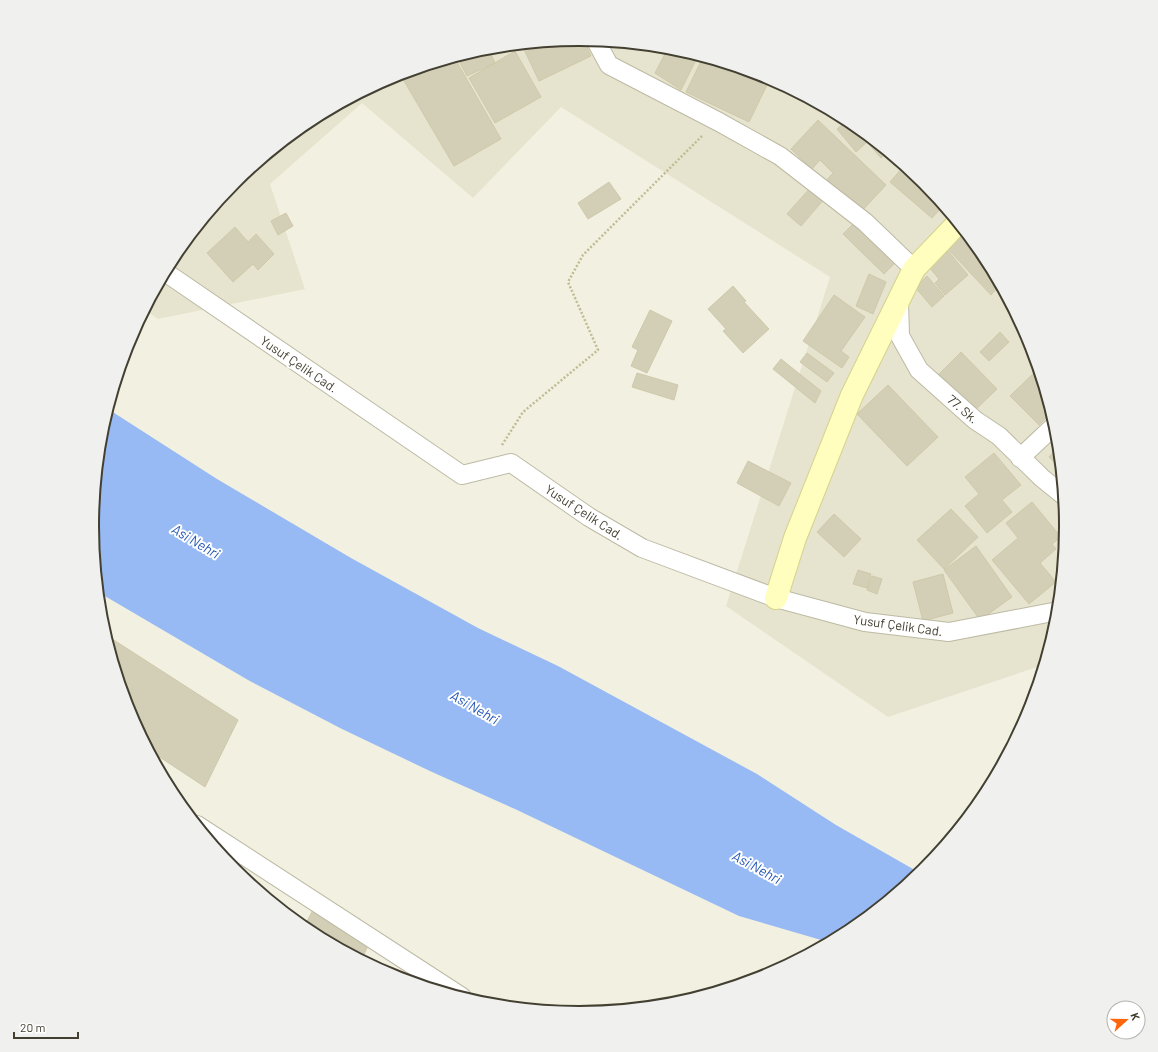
<svg xmlns="http://www.w3.org/2000/svg" width="1158" height="1052" font-family="Barlow,sans-serif">
<style>
.residential{fill:#e6e4ce}
.water{fill:#97baf4}
.building{fill:#d3cfb6;stroke:#cfc9a9}
.lines{fill:none;stroke-linecap:round;stroke-linejoin:round}
.street-casing{stroke:#bdbaa4;stroke-width:20}
.secondary-casing{stroke:#d5d28d;stroke-width:24}
.path{stroke:#c0bb93;stroke-width:2.5;stroke-dasharray:2 2;stroke-linecap:butt}
.street{stroke:#fff;stroke-width:18}
.secondary{stroke:#fffebe;stroke-width:22}
.labels{text-anchor:middle;dominant-baseline:central;stroke-width:4;stroke-linejoin:round;paint-order:stroke}
.street-label{font-size:13px;fill:#434032;stroke:#fff}
.water-label{font-size:14px;font-style:italic;fill:#2558b5;stroke:#fff}
.rim{fill:none;stroke:#434032;stroke-width:2}
</style>
<rect width="100%" height="100%" fill="#f2f1e1"/>
<path class="residential" d="M 579,39 L 674,48 L 766,76 L 850,121 L 924,182 L 984,256 L 1029,340 L 1057,431 L 1066,526 L 1057,621 L 1043,665 L 888,717 L 726,606 L 830,277 L 561,107 L 473,198 L 362,103 L 270,184 L 305,289 L 158,319 L 145,310 L 174,255 L 235,181 L 309,121 L 393,76 L 484,48 Z"/>
<path class="water" d="M 108,409 L 217,479 L 351,558 L 478,628 L 558,666 L 757,774 L 836,825 L 920,873 L 849,931 L 828,942 L 739,916 L 515,809 L 432,772 L 342,729 L 248,680 L 98,592 L 92,526 L 101,431 Z"/>
<path class="building" d="M 583,39 L 591,56 L 539,81 L 522,45 Z
M 488,48 L 495,63 L 467,76 L 457,57 Z
M 668,48 L 698,56 L 681,90 L 655,73 Z
M 515,51 L 541,97 L 495,123 L 469,78 Z
M 454,57 L 501,139 L 454,166 L 400,74 Z
M 703,57 L 770,79 L 749,122 L 686,92 Z
M 818,120 L 886,185 L 859,214 L 825,182 L 833,173 L 820,160 L 812,169 L 791,149 Z
M 848,120 L 850,121 L 888,152 L 881,158 L 867,142 L 856,152 L 837,129 Z
M 904,166 L 924,182 L 943,206 L 932,218 L 890,182 Z
M 609,182 L 621,199 L 588,219 L 578,203 Z
M 811,187 L 825,198 L 801,226 L 787,214 Z
M 286,213 L 293,226 L 278,235 L 271,221 Z
M 856,221 L 897,261 L 884,274 L 843,234 Z
M 235,227 L 248,242 L 256,234 L 274,254 L 258,270 L 253,264 L 233,282 L 207,253 Z
M 963,230 L 984,256 L 1000,285 L 991,295 L 946,247 Z
M 948,251 L 968,275 L 945,295 L 935,283 L 939,279 L 929,267 Z
M 869,274 L 886,282 L 873,314 L 856,306 Z
M 927,276 L 944,296 L 932,307 L 915,287 Z
M 733,286 L 746,301 L 744,302 L 769,329 L 743,353 L 723,331 L 726,329 L 708,309 Z
M 834,295 L 865,317 L 841,351 L 849,357 L 842,368 L 803,341 Z
M 650,310 L 672,321 L 647,373 L 631,366 L 638,350 L 632,347 Z
M 1000,332 L 1009,342 L 989,361 L 980,352 Z
M 961,352 L 997,389 L 972,413 L 936,377 Z
M 807,353 L 834,373 L 827,382 L 800,362 Z
M 781,359 L 821,391 L 815,403 L 773,369 Z
M 1038,369 L 1051,413 L 1039,425 L 1010,396 Z
M 637,373 L 678,385 L 674,400 L 632,387 Z
M 888,385 L 938,437 L 907,466 L 857,414 Z
M 1058,447 L 1060,467 L 1049,457 Z
M 994,453 L 1021,485 L 1002,500 L 1012,512 L 987,533 L 965,506 L 979,494 L 965,477 Z
M 748,461 L 791,483 L 779,506 L 737,483 Z
M 1032,502 L 1061,537 L 1052,544 L 1056,549 L 1040,563 L 1056,582 L 1029,604 L 992,560 L 1018,538 L 1006,523 Z
M 951,509 L 978,537 L 944,569 L 917,540 Z
M 834,514 L 861,539 L 844,557 L 817,532 Z
M 976,546 L 1012,597 L 980,620 L 944,570 Z
M 858,570 L 871,574 L 867,588 L 853,584 Z
M 943,574 L 953,613 L 923,621 L 913,582 Z
M 872,576 L 882,579 L 877,594 L 867,590 Z
M 106,635 L 238,720 L 205,787 L 149,750 L 129,712 Z
M 313,910 L 369,943 L 362,959 L 304,927 Z"/>
<g class="lines">
<defs>
<path id="street" d="M 596,41 L 609,65 L 719,122 L 780,156 L 865,222 L 914,269
M 165,272 L 462,475 L 511,463 L 589,517 L 642,548 L 776,598 L 865,622 L 949,632 L 1058,611
M 899,302 L 900,336 L 919,370 L 975,420 L 999,436 L 1042,478 L 1063,495
M 1020,458 L 1055,425
M 197,825 L 462,997"/>
<path id="secondary" d="M 776,598 L 795,538 L 852,395 L 914,269 L 958,223"/>
</defs>
<use href="#street" class="street-casing"/>
<use href="#secondary" class="secondary-casing"/>
<path class="path" d="M 502,445 L 523,412 L 598,350 L 568,282 L 583,255 L 702,136"/>
<use href="#street" class="street"/>
<use href="#secondary" class="secondary"/>
</g>
<g class="labels">
<g class="street-label">
<text transform="translate(299 364) rotate(34)">Yusuf Çelik Cad.</text>
<text transform="translate(963 409) rotate(41)">77. Sk.</text>
<text transform="translate(584 512) rotate(33)">Yusuf Çelik Cad.</text>
<text transform="translate(898 625) rotate(8)">Yusuf Çelik Cad.</text>
</g>
<g class="water-label">
<text transform="translate(196 541) rotate(31)">Asi Nehri</text>
<text transform="translate(475 707) rotate(30)">Asi Nehri</text>
<text transform="translate(757 867) rotate(29)">Asi Nehri</text>
</g>
</g>
<path d="M0 0H1158V1052H0ZM99 526a480 480 0 1 1 960 0a480 480 0 1 1-960 0Z" fill="#f0f0ef" fill-rule="evenodd"/>
<path class="rim" d="M99 526a480 480 0 1 1 960 0a480 480 0 1 1-960 0Z"/>
<g transform="translate(1126 1020) rotate(69)"><circle r="19" fill="#ffffff" stroke="#b4b3ad"/>
<path d="M0-3L7 15L0 10L-7 15Z" fill="#ff660b"/>
<text y="-6" font-size="11" font-weight="bold" text-anchor="middle" fill="#434032">K</text>
</g>
<path d="M14 1032v6h64v-6" fill="none" stroke="#434032" stroke-width="2"/>
<text x="20" y="1032" font-size="12" fill="#434032" stroke="#ffffff" stroke-width="3" paint-order="stroke">20 m</text>
</svg>
